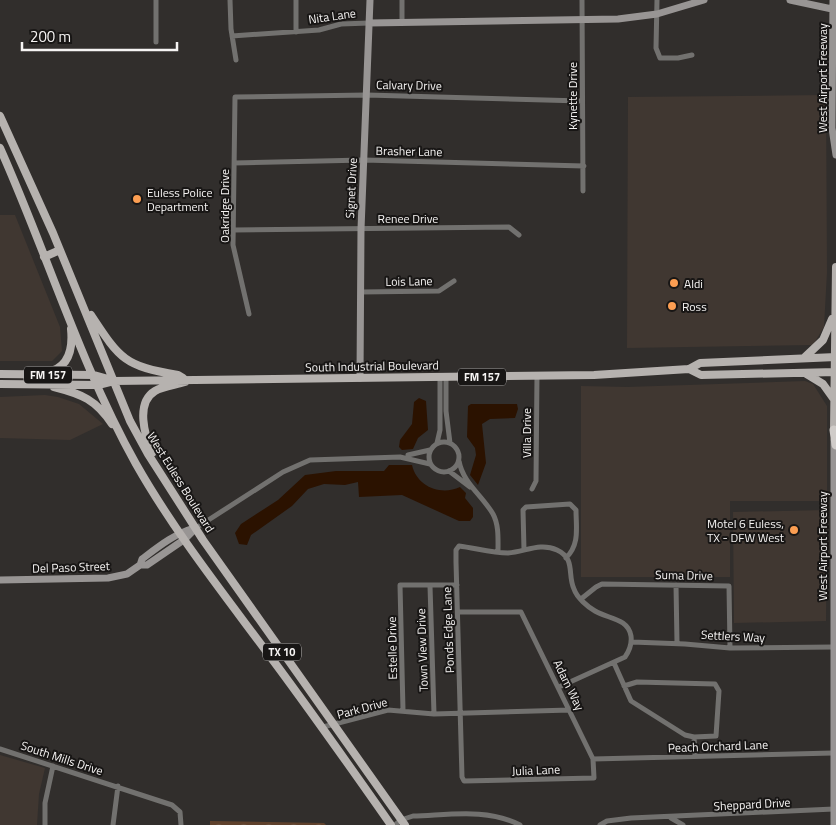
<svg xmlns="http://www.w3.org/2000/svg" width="836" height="825" font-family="'Titillium Web',sans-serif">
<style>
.built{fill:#403731}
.park{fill:url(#park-crowns)}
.water{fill:#2b1200}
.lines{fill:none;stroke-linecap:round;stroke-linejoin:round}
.street{stroke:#72716f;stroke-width:5}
.secondary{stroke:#989594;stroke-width:7}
.primary{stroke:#b6b2af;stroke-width:8}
.highway{stroke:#d0ccc9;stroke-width:9}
.poi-dot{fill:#fc9e52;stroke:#181615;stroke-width:2}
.labels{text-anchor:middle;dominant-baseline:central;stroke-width:4;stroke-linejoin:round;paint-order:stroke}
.shield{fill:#181615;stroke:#b3b1b0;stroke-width:1}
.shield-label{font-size:11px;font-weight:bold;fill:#f6f4f3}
.street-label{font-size:12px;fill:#f6f4f3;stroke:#181615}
.poi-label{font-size:12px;fill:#f6f4f3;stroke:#181615;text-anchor:start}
</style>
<defs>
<pattern id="park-crowns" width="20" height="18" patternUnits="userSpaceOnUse" patternTransform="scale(1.25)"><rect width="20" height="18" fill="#5f412c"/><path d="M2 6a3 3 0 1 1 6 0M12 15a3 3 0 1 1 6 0" fill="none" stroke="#775d4b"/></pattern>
</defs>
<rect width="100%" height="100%" fill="#312e2c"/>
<path class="built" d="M 826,95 L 827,272 L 824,327 L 813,345 L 627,348 L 628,97 Z
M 0,215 L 15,215 L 60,327 L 62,351 L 52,361 L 0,361 Z
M 805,381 L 813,384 L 827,406 L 827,501 L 730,501 L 730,577 L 581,577 L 581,386 L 627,387 Z
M 45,395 L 58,397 L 79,404 L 103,424 L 70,440 L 0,438 L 0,397 Z
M 827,510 L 826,621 L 734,623 L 733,512 Z
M 0,755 L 45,768 L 39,794 L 37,825 L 0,825 Z"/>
<path class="park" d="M 210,821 L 324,823 L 326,825 L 210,825 Z"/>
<path class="water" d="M 419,398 L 426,401 L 428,430 L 418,438 L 413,449 L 402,450 L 399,447 L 400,440 L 412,424 L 414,402 Z
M 517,404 L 518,409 L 515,418 L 490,419 L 482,424 L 486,463 L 478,485 L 470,475 L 476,455 L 475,448 L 467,437 L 468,406 L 471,404 Z
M 389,465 L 412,465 C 417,487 441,496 460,487 L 466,493 L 465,498 L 473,508 L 473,517 L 470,521 L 459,521 L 402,495 L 359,497 L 358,482 L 345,485 L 324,484 L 308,489 L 292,506 L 251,535 L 247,545 L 239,544 L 235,533 L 241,524 L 278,500 L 305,475 L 336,471 L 384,471 Z"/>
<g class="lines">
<path class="street" d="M 230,0 L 231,29 L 236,60
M 296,0 L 296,32
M 582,0 L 583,191
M 657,0 L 656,48 L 660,58 L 678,58 L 692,55
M 402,22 L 402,0
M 232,36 L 319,30 L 341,24 L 369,23
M 156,42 L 156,0
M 234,163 L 364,160 L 584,166
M 233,230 L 509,227 L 519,235
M 361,292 L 439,291 L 454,281
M 249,314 L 233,245 L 235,97 L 367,95 L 582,101
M 446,377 L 446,411 L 450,443
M429 457a15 15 0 1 1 30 0a15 15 0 1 1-30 0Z
M 437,443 L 440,430 L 440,377
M 408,455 L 430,450
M 459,461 C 463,483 482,495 493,514 C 499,525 498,539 498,552
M 449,471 L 470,487
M 532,489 L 536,481 L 537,375
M 196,528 L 283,472 L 310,460 L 400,457 L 430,464
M 524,550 L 523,510 L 526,507 L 570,504 L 576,510 C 576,528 580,544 566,558
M 676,585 L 677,643
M 430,586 L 434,714
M 581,599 L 596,587 L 602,584 L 729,586 L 730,648
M 458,612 L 521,612 L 593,759 L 833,753
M 632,642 L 685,644 L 730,648 L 833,647
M 614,663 L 631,701 L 685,735 L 694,737 L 716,736 L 719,691 L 715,684 L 637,682 L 624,686
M 559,687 L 625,657 C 630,650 632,644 631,636 C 628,618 608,619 595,611 C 588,607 577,598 574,589 C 567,574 576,559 557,550 C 540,542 525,552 508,553 C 492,553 475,548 459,546 L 456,550 L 456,562 L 462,777 L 464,781 L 594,778 L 593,759
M 403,710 L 400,585 L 457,585
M 323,727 L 388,710 L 434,714 L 570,710
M 694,737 L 695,756
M 0,749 L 172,805 L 180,812 L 181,825
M 671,818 L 683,825
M 45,825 L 45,803 L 53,766
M 113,825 L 118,786
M 395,825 L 401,820 L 413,816 C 449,815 488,808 520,825
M 600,825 L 607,821 L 631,818 L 834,809"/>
<path class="secondary" d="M 790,0 L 832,9
M 833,0 L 832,128 L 836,155
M 369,23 L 618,19 L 657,14 L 704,0
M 360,378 L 361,229 L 370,0
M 834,440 L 834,825
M 140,565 L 142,559 C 158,547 174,534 194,528
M 0,580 L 108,578 L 127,574 L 140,565 L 147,565 L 185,539 L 196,528"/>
<path class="primary" d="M 0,116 L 53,233 L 130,421 L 148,454 L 203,540 L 405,825
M 0,148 C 47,253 80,364 136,464 C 174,531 223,593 269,655 C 311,711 351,768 391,825
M 44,257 L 60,250
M 91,315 C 120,359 124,366 178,375 L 183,378
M 805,357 L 823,340 L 832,319
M 689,369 L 701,375 L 836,372
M 47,372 C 69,368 73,349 71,329
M 805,373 L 823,384 L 833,398
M 0,374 L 94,375 L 112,380
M 0,384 L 98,385 L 114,381 L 594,375 L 689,369 L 700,363 L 836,357
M 54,387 C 82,394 96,400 112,424
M 834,430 L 836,267
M 152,453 C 145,436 135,403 155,391 C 163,386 176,385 185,382"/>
<path class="highway" d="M 834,430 L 836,445"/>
</g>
<g class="poi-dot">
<circle cx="137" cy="199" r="5"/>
<circle cx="674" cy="283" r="5"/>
<circle cx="672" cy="306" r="5"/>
<circle cx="794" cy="530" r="5"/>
</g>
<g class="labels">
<g class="shield">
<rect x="24" y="366.5" width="48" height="17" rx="4"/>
<rect x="458" y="368.5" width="48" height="17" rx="4"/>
<rect x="263" y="643.5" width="38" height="17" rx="4"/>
</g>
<g class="shield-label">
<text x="48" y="375">FM 157</text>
<text x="482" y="377">FM 157</text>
<text x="282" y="652">TX 10</text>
</g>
<g class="street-label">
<text transform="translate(332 16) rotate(-8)">Nita Lane</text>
<text transform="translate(822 78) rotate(-90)">West Airport Freeway</text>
<text transform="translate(409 85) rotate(1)">Calvary Drive</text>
<text transform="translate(572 96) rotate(-90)">Kynette Drive</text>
<text transform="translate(409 151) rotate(1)">Brasher Lane</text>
<text transform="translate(351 188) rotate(-87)">Signet Drive</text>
<text transform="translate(224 206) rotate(-90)">Oakridge Drive</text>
<text x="408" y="218">Renee Drive</text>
<text transform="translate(409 281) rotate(-1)">Lois Lane</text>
<text transform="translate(372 366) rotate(-1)">South Industrial Boulevard</text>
<text transform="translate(526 433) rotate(-90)">Villa Drive</text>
<text transform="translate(181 482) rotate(58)">West Euless Boulevard</text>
<text transform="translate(822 546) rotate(-90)">West Airport Freeway</text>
<text transform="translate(71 567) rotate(-2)">Del Paso Street</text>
<text transform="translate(684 575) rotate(1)">Suma Drive</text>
<text transform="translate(448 630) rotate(-92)">Ponds Edge Lane</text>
<text transform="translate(733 636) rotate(3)">Settlers Way</text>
<text transform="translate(392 648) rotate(-91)">Estelle Drive</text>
<text transform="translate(422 650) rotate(-92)">Town View Drive</text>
<text transform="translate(569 685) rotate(64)">Adam Way</text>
<text transform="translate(362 708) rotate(-15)">Park Drive</text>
<text transform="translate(718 746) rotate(-2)">Peach Orchard Lane</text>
<text transform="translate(62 758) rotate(18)">South Mills Drive</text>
<text transform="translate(536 770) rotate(-2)">Julia Lane</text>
<text transform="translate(752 804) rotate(-3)">Sheppard Drive</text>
</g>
<g class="poi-label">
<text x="147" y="192">Euless Police<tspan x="147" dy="14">Department</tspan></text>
<text x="684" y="283">Aldi</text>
<text x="682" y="306">Ross</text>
<text x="784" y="523" text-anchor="end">Motel 6 Euless,<tspan x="784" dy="14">TX - DFW West</tspan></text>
</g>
</g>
<path d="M22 42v8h155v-8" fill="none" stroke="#f6f4f3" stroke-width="2.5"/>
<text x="30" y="42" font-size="15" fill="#f6f4f3" stroke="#181615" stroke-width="4" paint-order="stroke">200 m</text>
</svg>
